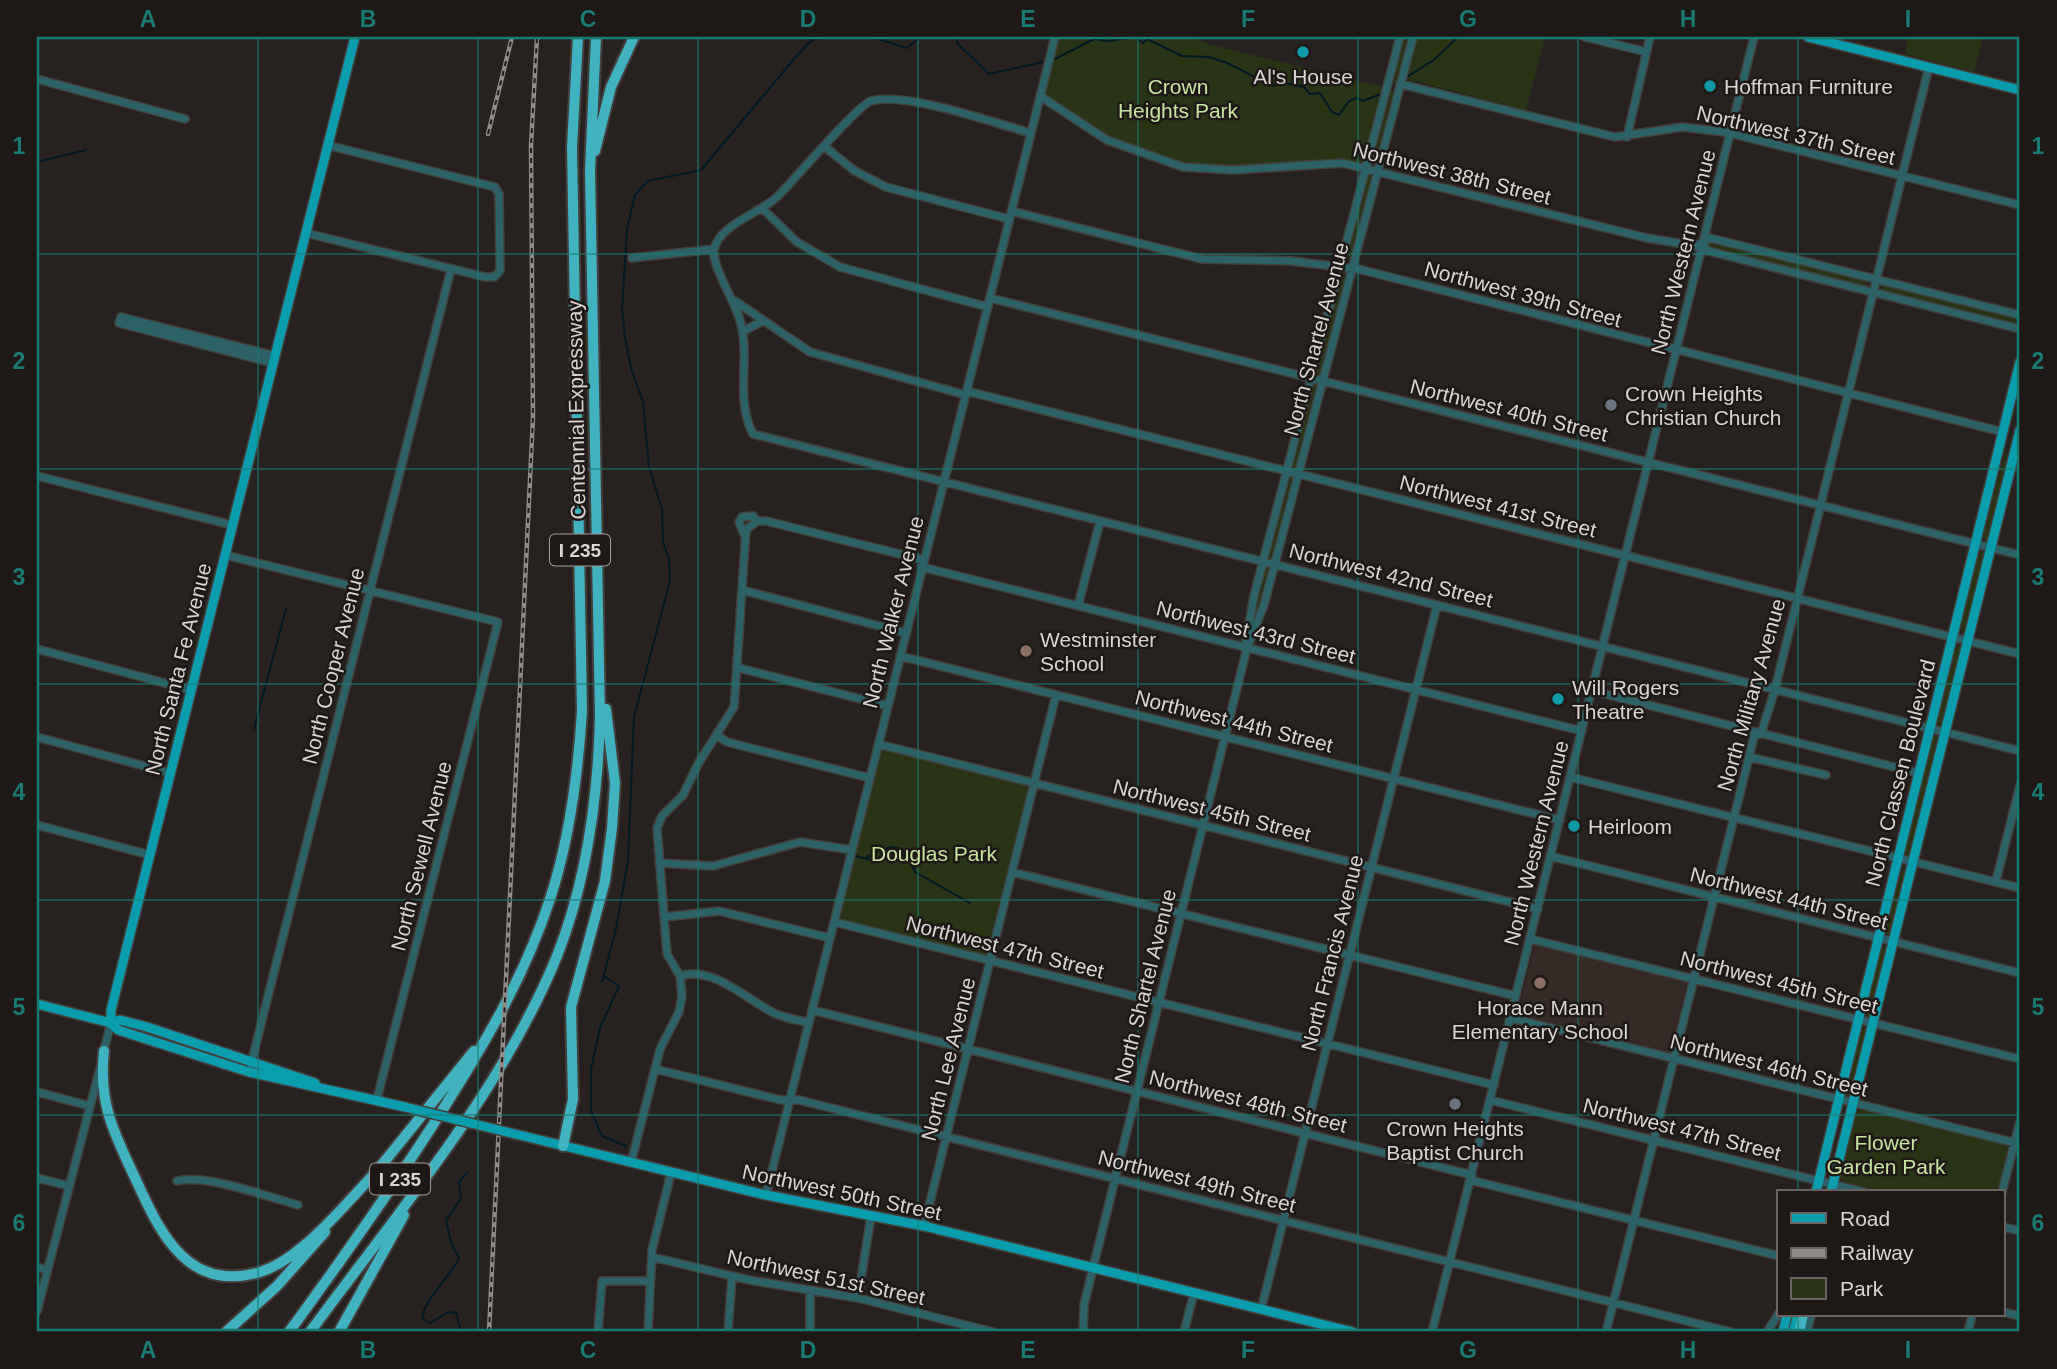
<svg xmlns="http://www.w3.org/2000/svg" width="2057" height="1369" font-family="Helvetica,sans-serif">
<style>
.built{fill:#352a25}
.green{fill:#283414}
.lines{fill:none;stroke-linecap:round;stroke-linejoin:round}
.stream{stroke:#001924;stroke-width:2}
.minor-casing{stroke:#433f3c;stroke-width:10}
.major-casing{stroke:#433f3c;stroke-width:12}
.highway-casing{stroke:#433f3c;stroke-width:14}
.minor{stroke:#2c6168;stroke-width:7}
.major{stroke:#0a9dad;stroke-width:9}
.highway{stroke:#41b2c0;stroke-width:10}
.rail-casing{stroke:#908c89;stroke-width:4.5}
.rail{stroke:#1e1916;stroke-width:2;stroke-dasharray:5;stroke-linecap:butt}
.major-bridge-casing{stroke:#433f3c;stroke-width:12;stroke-linecap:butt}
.major-bridge{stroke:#0a9dad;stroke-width:9}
.grid{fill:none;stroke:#197b73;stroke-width:2;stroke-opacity:0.55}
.culture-dot{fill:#0f9aa8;stroke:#1e1916;stroke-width:2.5}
.worship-dot{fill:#6b7280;stroke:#1e1916;stroke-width:2.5}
.education-dot{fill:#8d6e63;stroke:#1e1916;stroke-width:2.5}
.labels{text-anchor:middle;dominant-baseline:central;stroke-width:5;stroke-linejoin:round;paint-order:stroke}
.shield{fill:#1e1916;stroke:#a19d9a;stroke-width:2}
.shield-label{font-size:19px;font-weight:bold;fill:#d9d5d3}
.poi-label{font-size:21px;fill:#d9d5d3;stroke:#1e1916;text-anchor:start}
.park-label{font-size:21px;fill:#c7e49e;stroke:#1e1916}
.street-label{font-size:21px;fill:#d9d5d3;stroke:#1e1916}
.neatline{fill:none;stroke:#197b73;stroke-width:2.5}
.grid-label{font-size:23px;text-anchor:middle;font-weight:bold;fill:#197b73}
</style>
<rect width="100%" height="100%" fill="#27221f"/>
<path class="built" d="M 1535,944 L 1687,982 L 1670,1053 L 1517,1015 Z"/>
<path class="green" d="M 1058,37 L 1191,37 L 1211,45 L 1383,87 L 1364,161 C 1354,166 1335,159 1322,160 C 1231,169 1158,174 1080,118 C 1068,110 1055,103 1045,93 Z
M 1403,37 L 1410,37 L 1399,80 L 1391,84 Z
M 1415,37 L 1545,37 L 1526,110 L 1407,79 Z
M 1908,37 L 1983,37 L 1974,72 L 1905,54 Z
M 1396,90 L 1376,164 L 1375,165 L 1371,160 L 1388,93 Z
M 1373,175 L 1373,176 L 1351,261 L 1346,256 L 1367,176 Z
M 1709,242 L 1866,280 L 1868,285 L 1865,288 L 1710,249 Z
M 1344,273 L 1346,282 L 1322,374 L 1318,375 L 1316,373 L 1340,278 Z
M 1885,285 L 2020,319 L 2020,327 L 1882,292 L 1881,288 Z
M 1313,384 L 1319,386 L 1297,468 L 1291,467 Z
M 2007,447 L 2005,479 L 1991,537 L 1985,542 L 1983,534 Z
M 1288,477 L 1294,478 L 1273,559 L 1268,558 Z
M 1983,551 L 1985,557 L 1967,630 L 1963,634 L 1960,627 L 1977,557 Z
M 1265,567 L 1270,569 L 1261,606 L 1255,615 Z
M 1960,644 L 1962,648 L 1943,723 L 1940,726 L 1937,719 L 1955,649 Z
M 1938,734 L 1911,854 L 1907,856 L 1905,849 L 1932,739 Z
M 887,750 L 1023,784 L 1028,789 L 986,955 L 846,922 L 840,917 L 879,755 Z
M 1904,865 L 1908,871 L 1888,936 L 1885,929 Z
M 1886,945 L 1888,952 L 1868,1018 L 1865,1010 L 1880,951 Z
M 1865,1027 L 1868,1032 L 1851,1094 L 1846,1096 L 1860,1032 Z
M 1861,1109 L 2007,1145 L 2009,1148 L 1999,1192 C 1967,1192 1860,1200 1840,1179 L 1856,1114 Z"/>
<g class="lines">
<path class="stream" d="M 872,37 L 907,48 L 920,37
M 956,37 L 958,44 L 989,74 L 1043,62
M 1055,59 L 1094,39 L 1109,41 L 1135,37 L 1143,43 L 1147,39 L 1182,56 L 1209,57 L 1227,63 L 1273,86 L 1281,82 L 1304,87 L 1310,94 L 1320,93 L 1332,112 L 1339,115 L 1349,101 L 1357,98 L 1363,101 L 1381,94
M 1407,77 L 1435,59 L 1458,37
M 37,162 L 86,150
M 254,729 L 286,609
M 878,851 L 892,847 L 904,850 L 915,872 L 970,903
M 852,855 L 871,860
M 867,857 L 875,853
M 604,976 L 619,986 L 600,1028 L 591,1069 L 591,1111 L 602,1136 L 626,1146
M 602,982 L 616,929 L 628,860 L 634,717 L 670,581 L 669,560 L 663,542 L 662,509 L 649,467 L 643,402 L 631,368 L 625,337 L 622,310 L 627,229 L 635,195 L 648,181 L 701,170 L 800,52 L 812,40 L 825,37
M 458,1332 L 460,1327 L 456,1313 L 449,1312 L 430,1323 L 422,1318 C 426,1296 448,1281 459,1258 L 451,1243 L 446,1220 L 461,1199 L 459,1182 L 467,1173"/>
<defs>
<path id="minor" d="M 1585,37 L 1647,52
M 37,79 L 185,119
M 1400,84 L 1615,137 L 1682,127 L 1725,132 L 2020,205
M 1040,96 L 1107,140 L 1183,167 L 1233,170 L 1342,163 L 1647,238 L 1696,246 L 1710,238 L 2020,315
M 1031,133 C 994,123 904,91 871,101 C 859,104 793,181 778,196 C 761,213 720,224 714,249 C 711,266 737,304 741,324 C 750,359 735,400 753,434 L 2020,751
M 1627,137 L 1650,37
M 825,147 L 855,171 L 886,187 L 1009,219
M 763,209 L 797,242 L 840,267 L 988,307
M 1011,211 L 1202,259 L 1291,261 L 1358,269 L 2003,432
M 306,233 L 485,277 L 494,277 L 500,271 L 499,194 L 495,187 L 327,145
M 1703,245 L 1708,251 L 2020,329
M 632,258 L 714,249
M 990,298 L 2020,555
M 735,301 L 810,352 L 966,395
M 121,317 L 119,323 L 273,363
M 121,317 L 275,356
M 743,331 L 763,321
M 966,391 L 2020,654
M 37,476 L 232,525
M 744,534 L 739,522 L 742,517 L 753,516 L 757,521
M 225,555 L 498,622 L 377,1099
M 922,567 L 1582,731
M 742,590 L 906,633
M 1078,606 L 1100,521
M 1246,641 L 1254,596 L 1400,37
M 37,649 L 191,690
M 900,656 L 1560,820
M 739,668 L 888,706
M 1593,691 L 1918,773
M 718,736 L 727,742 L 870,778
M 37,737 L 170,773
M 878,744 L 1538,909
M 1749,757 L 1826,775
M 1570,777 L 2020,888
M 37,825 L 150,855
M 1550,856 L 2020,973
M 659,863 L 713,866 L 800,842 L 852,850
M 1012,872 L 1516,996
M 1996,881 L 2020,785
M 664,917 L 719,911 L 830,938
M 834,922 L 1494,1085
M 1530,939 L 2020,1059
M 680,976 C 713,965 748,1001 776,1014 C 786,1018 798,1020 809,1023
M 812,1010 L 1472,1175
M 1510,1018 L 2020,1144
M 103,1053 L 111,1023
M 655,1069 L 781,1100 L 799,1100 L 1731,1332
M 249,1072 L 451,269
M 37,1092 L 90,1106
M 1490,1100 L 1864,1192
M 631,1163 L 660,1049 L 679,1012 L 682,996 L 680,976 L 667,954 L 657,828 L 662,816 L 683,795 L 698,764 L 734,707 L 746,530 L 757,521 L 766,521 L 924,560
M 37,1178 L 69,1186
M 1470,1180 L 1779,1256
M 177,1181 C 204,1173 268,1197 298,1205
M 2002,1192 L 2020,1121
M 766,1195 L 1055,37
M 924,1226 L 1056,695
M 2003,1227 L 2020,1231
M 652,1257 L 749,1280 L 858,1298 L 993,1332
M 37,1267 L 47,1270
M 810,1290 L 810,1332
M 858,1298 L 871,1216
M 1261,1310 L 1437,605
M 37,1311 L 100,1068
M 2003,1312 L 2020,1316
M 598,1332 L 602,1281 L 650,1281
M 648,1332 L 652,1250 L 671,1173
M 728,1332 L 732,1276
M 1083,1332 L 1084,1305 L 1093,1268 L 1247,648 L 1264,605 L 1413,37
M 1184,1332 L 1194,1293
M 1432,1332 L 1754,37
M 1606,1332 L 1749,757 L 1754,736 L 1761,734 L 1775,689 L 1929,67
M 1767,1332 L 1779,1313
M 1807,1332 L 1811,1315
M 1968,1332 L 1972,1315"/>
<path id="major" d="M 1808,37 L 2020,90
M 37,1004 L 111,1023 L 118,1030 L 249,1072 L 405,1107
M 111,1023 L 111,1010 L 355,37
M 111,1023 L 120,1020 L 147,1027 L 315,1083
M 507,1132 L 766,1195 L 924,1226 L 1353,1332
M 1816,1192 L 2020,362
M 1831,1192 L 2020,430
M 1783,1332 L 1787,1315
M 1793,1332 L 1798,1315"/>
<path id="highway" d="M 595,151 L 611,87 L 634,37
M 104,1051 C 98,1105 115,1135 137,1182 C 161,1235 189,1293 260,1272 C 303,1259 348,1200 380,1168
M 563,1146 L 573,1099 L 571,1007 L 605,881 L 612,828 L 615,783 L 606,709
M 376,1172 L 474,1051
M 226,1332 L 277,1286 L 325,1232
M 289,1332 C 343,1258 396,1184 445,1106 C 487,1040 526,973 550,899 C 570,838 578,775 582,711 L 572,147 L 578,37
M 310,1332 C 396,1215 502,1091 557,956 C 587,880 598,798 600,717 L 590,171 L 596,37
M 339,1332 L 404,1215
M 1799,1332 L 1803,1315"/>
</defs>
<use href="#minor" class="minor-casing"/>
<use href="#major" class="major-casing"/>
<use href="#highway" class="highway-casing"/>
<use href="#minor" class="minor"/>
<use href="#major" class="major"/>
<use href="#highway" class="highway"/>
<defs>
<path id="rail" d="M 488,134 L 512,37
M 489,1332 L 533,417 L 531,145 L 537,37"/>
</defs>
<use href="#rail" class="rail-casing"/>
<use href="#rail" class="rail"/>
<defs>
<path id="major-bridge" d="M 405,1107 L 507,1132"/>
</defs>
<use href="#major-bridge" class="major-bridge-casing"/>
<use href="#major-bridge" class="major-bridge"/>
</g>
<path class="grid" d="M 258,37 L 258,1332M 478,37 L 478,1332M 698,37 L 698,1332M 918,37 L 918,1332M 1138,37 L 1138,1332M 1358,37 L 1358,1332M 1578,37 L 1578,1332M 1798,37 L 1798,1192M 37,254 L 2020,254M 37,469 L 2020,469M 37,684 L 2020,684M 37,900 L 2020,900M 37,1115 L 2020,1115M 1798,1315 L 1798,1332"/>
<g class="culture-dot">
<circle cx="1303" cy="52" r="7"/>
<circle cx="1710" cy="86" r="7"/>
<circle cx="1558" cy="699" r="7"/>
<circle cx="1574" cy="826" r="7"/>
</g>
<g class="worship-dot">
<circle cx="1611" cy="405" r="7"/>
<circle cx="1455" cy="1104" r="7"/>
</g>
<g class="education-dot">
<circle cx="1026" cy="651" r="7"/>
<circle cx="1540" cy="983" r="7"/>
</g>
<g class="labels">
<g class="shield">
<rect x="550" y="534.5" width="60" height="31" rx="5"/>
<rect x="370" y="1163.5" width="60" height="31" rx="5"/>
</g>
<g class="shield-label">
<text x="580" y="550">I 235</text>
<text x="400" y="1179">I 235</text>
</g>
<g class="poi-label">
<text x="1303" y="76" text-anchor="middle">Al's House</text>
<text x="1724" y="86">Hoffman Furniture</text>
<text x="1625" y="393">Crown Heights<tspan x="1625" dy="24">Christian Church</tspan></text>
<text x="1040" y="639">Westminster<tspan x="1040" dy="24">School</tspan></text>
<text x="1572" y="687">Will Rogers<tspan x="1572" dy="24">Theatre</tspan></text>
<text x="1588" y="826">Heirloom</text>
<text x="1540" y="1007" text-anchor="middle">Horace Mann<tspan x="1540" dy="24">Elementary School</tspan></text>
<text x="1455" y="1128" text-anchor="middle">Crown Heights<tspan x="1455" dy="24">Baptist Church</tspan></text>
</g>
<g class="park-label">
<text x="1178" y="86">Crown<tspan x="1178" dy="24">Heights Park</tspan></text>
<text x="934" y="853">Douglas Park</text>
<text x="1886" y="1142">Flower<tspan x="1886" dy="24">Garden Park</tspan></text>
</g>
<g class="street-label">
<text transform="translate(1796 135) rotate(13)">Northwest 37th Street</text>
<text transform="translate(1452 173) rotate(14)">Northwest 38th Street</text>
<text transform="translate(1683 252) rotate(-76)">North Western Avenue</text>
<text transform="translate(1523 294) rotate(15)">Northwest 39th Street</text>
<text transform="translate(1316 339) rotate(-75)">North Shartel Avenue</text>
<text transform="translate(576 410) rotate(-91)">Centennial Expressway</text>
<text transform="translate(1509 410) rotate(14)">Northwest 40th Street</text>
<text transform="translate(1498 506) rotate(14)">Northwest 41st Street</text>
<text transform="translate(1391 575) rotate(14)">Northwest 42nd Street</text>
<text transform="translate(893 612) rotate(-76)">North Walker Avenue</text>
<text transform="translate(1256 632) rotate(14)">Northwest 43rd Street</text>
<text transform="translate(333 666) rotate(-76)">North Cooper Avenue</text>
<text transform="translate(178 669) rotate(-76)">North Santa Fe Avenue</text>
<text transform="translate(1751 695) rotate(-74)">North Military Avenue</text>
<text transform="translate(1234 721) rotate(14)">Northwest 44th Street</text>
<text transform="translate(1900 773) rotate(-76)">North Classen Boulevard</text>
<text transform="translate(1212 810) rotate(14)">Northwest 45th Street</text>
<text transform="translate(1536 843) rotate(-76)">North Western Avenue</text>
<text transform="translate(421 856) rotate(-76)">North Sewell Avenue</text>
<text transform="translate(1789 898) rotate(14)">Northwest 44th Street</text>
<text transform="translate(1005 947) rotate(14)">Northwest 47th Street</text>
<text transform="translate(1332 953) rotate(-76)">North Francis Avenue</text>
<text transform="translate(1779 982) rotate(14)">Northwest 45th Street</text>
<text transform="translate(1145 986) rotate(-76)">North Shartel Avenue</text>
<text transform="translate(948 1059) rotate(-76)">North Lee Avenue</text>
<text transform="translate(1769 1065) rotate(14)">Northwest 46th Street</text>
<text transform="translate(1248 1101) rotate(14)">Northwest 48th Street</text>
<text transform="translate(1682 1129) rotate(14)">Northwest 47th Street</text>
<text transform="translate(1197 1181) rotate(14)">Northwest 49th Street</text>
<text transform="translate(842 1192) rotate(12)">Northwest 50th Street</text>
<text transform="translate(826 1277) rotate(12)">Northwest 51st Street</text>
</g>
</g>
<rect width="2057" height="1369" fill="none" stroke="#1e1916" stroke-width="77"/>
<rect x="1777" y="1190" width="228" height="126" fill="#1e1916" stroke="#696462" stroke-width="2"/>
<rect x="1791" y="1213" width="35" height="10" fill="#0a9dad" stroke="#696462" stroke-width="2"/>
<text x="1840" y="1226" font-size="21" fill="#d9d5d3">Road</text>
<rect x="1791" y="1248" width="35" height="10" fill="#908c89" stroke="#696462" stroke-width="2"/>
<text x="1840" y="1260" font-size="21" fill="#d9d5d3">Railway</text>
<rect x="1791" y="1278" width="35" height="21" fill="#283414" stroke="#696462" stroke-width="2"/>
<text x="1840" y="1296" font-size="21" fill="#d9d5d3">Park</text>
<rect x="38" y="38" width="1980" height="1292" class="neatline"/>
<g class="grid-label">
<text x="148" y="27">A</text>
<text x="368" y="27">B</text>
<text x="588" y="27">C</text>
<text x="808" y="27">D</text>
<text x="1028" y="27">E</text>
<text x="1248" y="27">F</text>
<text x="1468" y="27">G</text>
<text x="1688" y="27">H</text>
<text x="1908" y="27">I</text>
<text x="19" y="154">1</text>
<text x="2038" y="154">1</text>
<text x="19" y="369">2</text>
<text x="2038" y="369">2</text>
<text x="19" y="585">3</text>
<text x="2038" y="585">3</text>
<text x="19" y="800">4</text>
<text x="2038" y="800">4</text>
<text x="19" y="1015">5</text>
<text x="2038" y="1015">5</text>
<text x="19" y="1231">6</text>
<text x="2038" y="1231">6</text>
<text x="148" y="1358">A</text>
<text x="368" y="1358">B</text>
<text x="588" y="1358">C</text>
<text x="808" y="1358">D</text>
<text x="1028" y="1358">E</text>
<text x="1248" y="1358">F</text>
<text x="1468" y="1358">G</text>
<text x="1688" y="1358">H</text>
<text x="1908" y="1358">I</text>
</g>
</svg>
